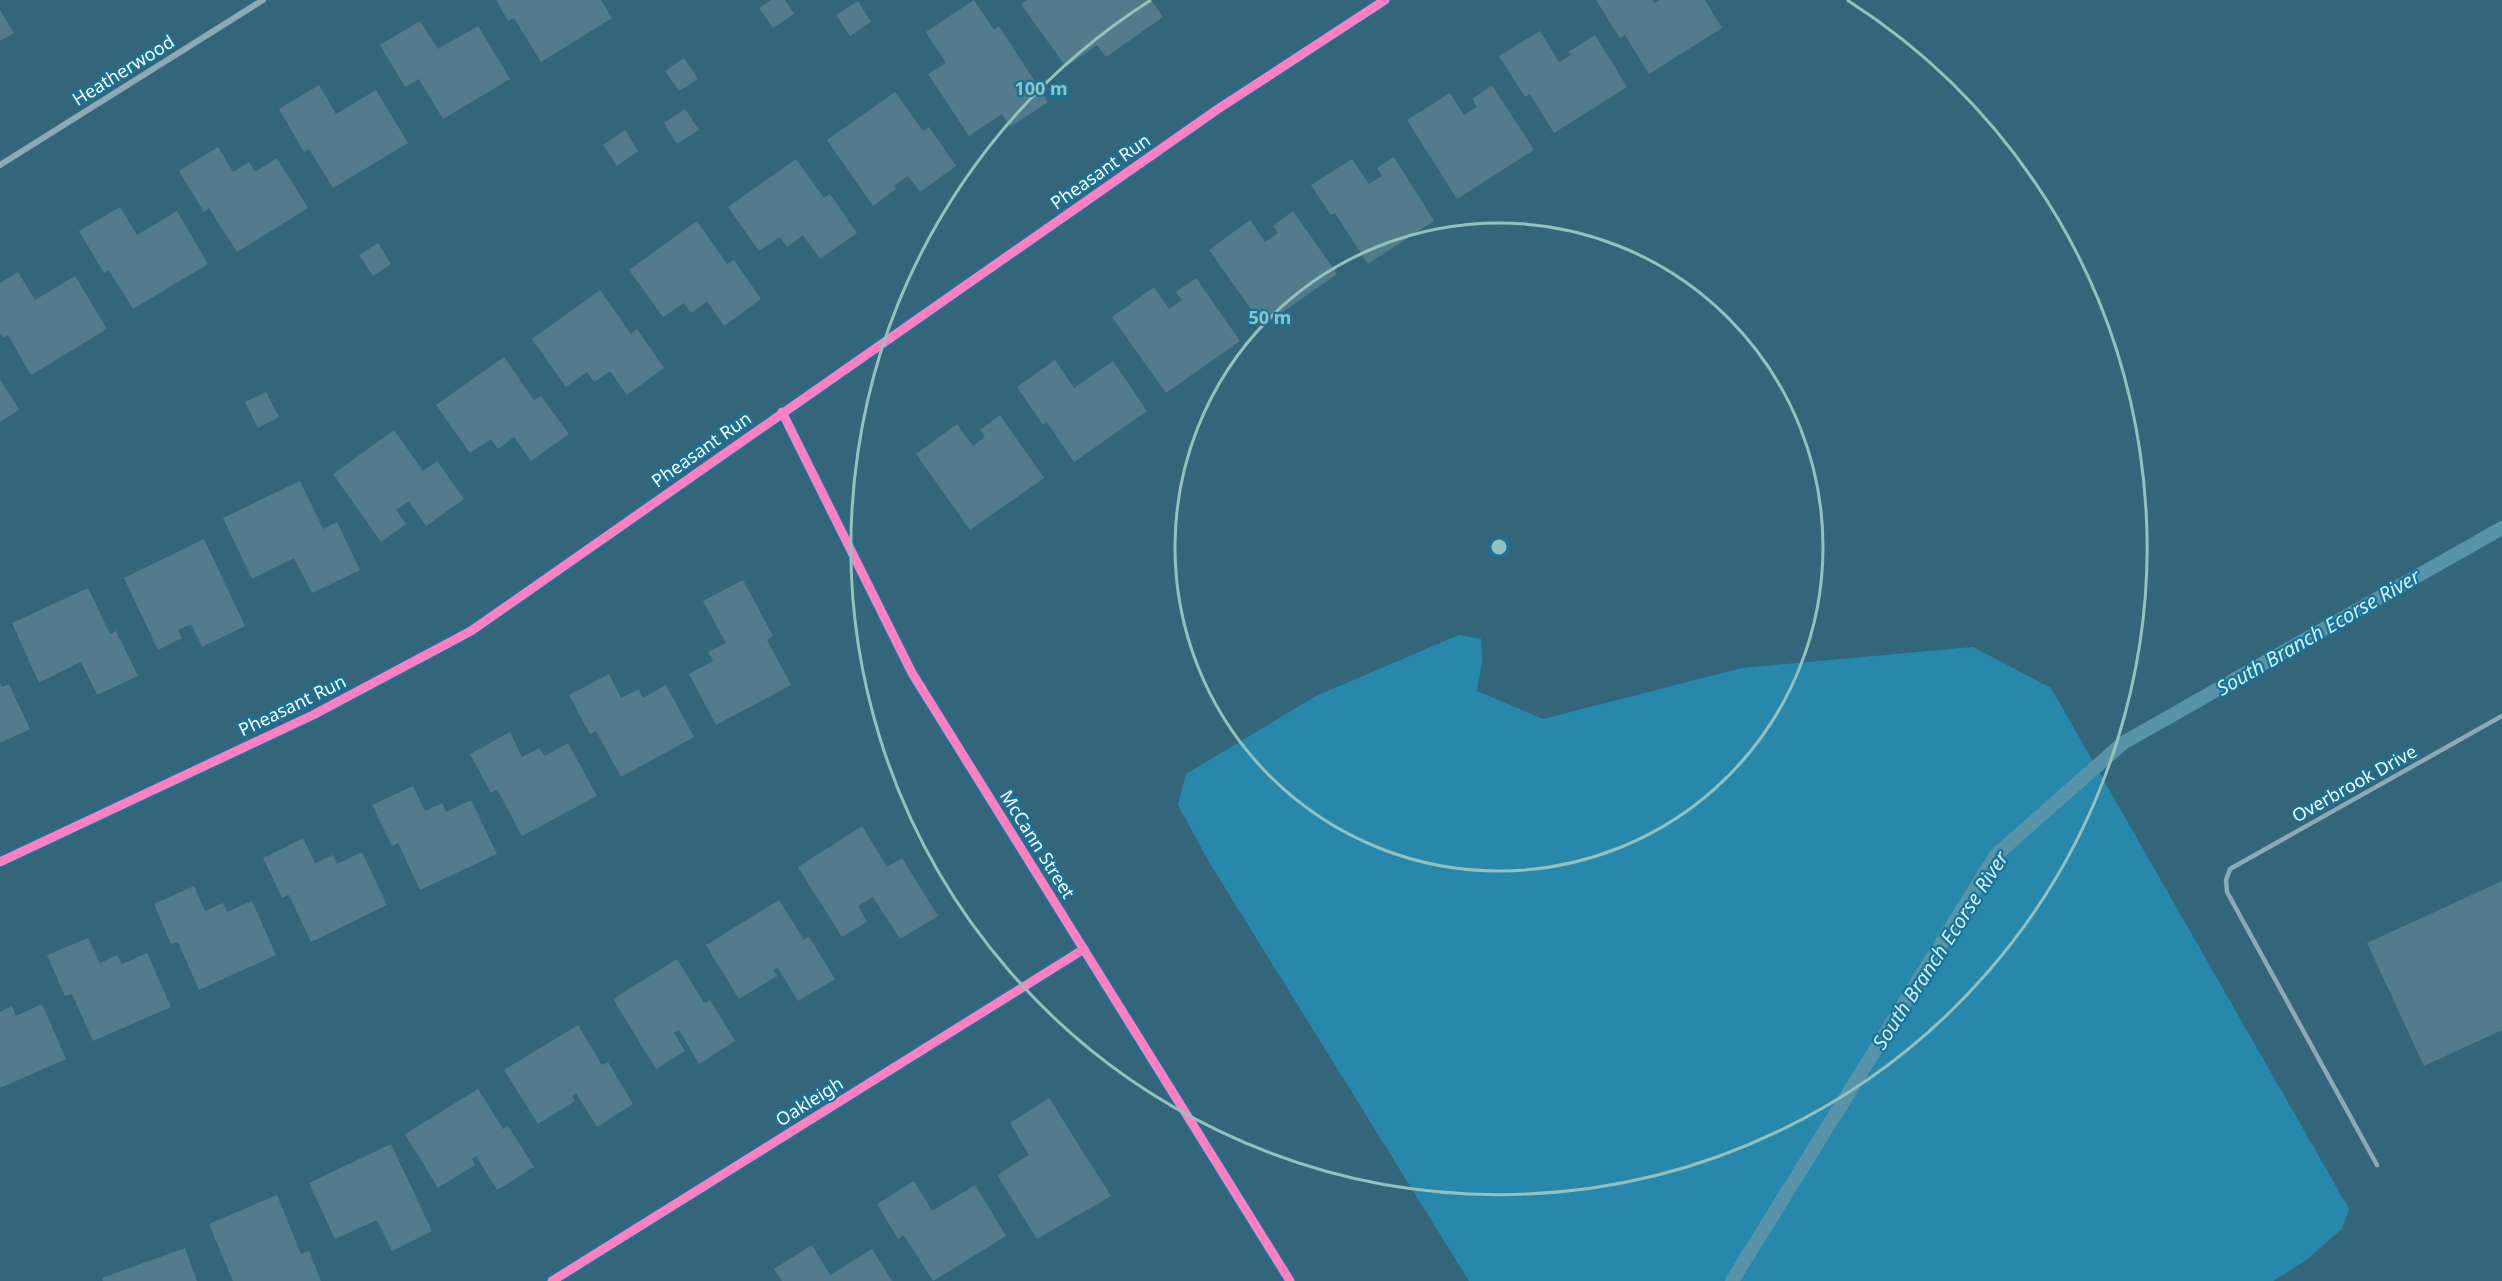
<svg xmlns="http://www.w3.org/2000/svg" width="2502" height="1281" font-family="'Noto Sans',sans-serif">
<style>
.green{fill:#2888ac}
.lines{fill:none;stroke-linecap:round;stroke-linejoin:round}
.stream{stroke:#5794aa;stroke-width:14}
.building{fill:#537b8b}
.lane{stroke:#8ba9b6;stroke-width:4.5}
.street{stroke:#8ba9b6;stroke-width:6}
.cycleway-casing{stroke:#177398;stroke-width:13}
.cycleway{stroke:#ff80c0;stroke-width:9}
.ring{fill:none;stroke:#93c1be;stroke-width:3}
.labels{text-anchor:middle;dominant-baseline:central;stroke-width:4.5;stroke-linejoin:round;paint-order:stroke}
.street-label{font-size:18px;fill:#fff;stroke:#177398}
.water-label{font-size:20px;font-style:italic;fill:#d3f1fb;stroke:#177398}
.centre{fill:#93c1be;stroke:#177398;stroke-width:3}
.ring-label{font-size:18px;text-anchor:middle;font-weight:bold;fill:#93c1be;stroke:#177398;stroke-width:4.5;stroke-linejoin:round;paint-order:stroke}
</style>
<rect width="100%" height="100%" fill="#34667b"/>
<path class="green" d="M 1459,635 L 1481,639 L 1482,662 L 1477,691 L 1543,719 L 1742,668 L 1973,647 L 2051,688 L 2349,1209 L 2342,1229 L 2305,1261 L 2273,1281 L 1469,1281 L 1209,862 L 1178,805 L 1186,774 L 1316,696 Z"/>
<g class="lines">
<path class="stream" d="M 1732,1281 L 1996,855 L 2123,743 L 2502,528"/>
</g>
<path class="building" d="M 496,0 L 601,0 L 612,18 L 541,62 L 514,18 L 508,21 Z
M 771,0 L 785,0 L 794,14 L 773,28 L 759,8 Z
M 974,0 L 994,30 L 999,26 L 1048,102 L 1010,127 L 1002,114 L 969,136 L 928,74 L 946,63 L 926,32 Z
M 1027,0 L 1151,0 L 1163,17 L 1106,57 L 1097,45 L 1066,67 L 1021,4 Z
M 1596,0 L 1652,0 L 1654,3 L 1660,0 L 1705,0 L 1722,28 L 1649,74 L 1625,35 L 1620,38 Z
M 858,1 L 871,22 L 850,36 L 836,15 Z
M 0,10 L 14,33 L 0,41 Z
M 420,21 L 438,49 L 478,26 L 510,79 L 443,119 L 419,79 L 405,87 L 380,45 Z
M 1540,31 L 1559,62 L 1571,55 L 1568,52 L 1595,35 L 1627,87 L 1554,133 L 1530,94 L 1525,97 L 1499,56 Z
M 684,58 L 698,79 L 679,91 L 665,71 Z
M 319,85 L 336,114 L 376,90 L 408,143 L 333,188 L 309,149 L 304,152 L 279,109 Z
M 1492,85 L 1534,150 L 1457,199 L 1407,120 L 1450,93 L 1464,115 L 1477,107 L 1472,99 Z
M 895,92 L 923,131 L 929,127 L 956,166 L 920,192 L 908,176 L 894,186 L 896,189 L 873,206 L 827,140 Z
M 685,109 L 699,130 L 677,144 L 664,123 Z
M 625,130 L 638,151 L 617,166 L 603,145 Z
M 218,147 L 233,172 L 249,162 L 255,172 L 277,158 L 308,208 L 237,252 L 209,208 L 204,212 L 179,171 Z
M 1394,157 L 1434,221 L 1368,264 L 1335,213 L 1331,215 L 1311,185 L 1352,159 L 1369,184 L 1382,176 L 1377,168 Z
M 796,159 L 824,198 L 830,194 L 857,233 L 820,259 L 803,235 L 787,247 L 780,237 L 759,251 L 728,207 Z
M 120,207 L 137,235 L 177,211 L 208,264 L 133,309 L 109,270 L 104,273 L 79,231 Z
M 1293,211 L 1337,274 L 1263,326 L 1209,250 L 1250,220 L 1265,242 L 1278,233 L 1273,226 Z
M 697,221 L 727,264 L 734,260 L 761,299 L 724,326 L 707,301 L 691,313 L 684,303 L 663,317 L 629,270 Z
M 378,243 L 391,264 L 373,276 L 359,255 Z
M 18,272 L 35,300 L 75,276 L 107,329 L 31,375 L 8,335 L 3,338 L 0,333 L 0,283 Z
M 1196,278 L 1240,341 L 1166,393 L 1112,317 L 1154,287 L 1169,309 L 1182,300 L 1176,292 Z
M 600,290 L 631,334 L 637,329 L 664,368 L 627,395 L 610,371 L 594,382 L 587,372 L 566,387 L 532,339 Z
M 504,357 L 534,400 L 541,396 L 569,434 L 531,461 L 514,437 L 498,449 L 491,439 L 470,453 L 436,405 Z
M 1055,360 L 1074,388 L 1113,361 L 1147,411 L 1074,462 L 1047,422 L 1043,425 L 1017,387 Z
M 0,379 L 19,410 L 0,422 Z
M 266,392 L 279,417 L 258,428 L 245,402 Z
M 1000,415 L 1044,478 L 970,530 L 916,454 L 957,424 L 973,446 L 985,437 L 980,430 Z
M 394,430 L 423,471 L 437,461 L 464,499 L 426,526 L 409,501 L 396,510 L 406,524 L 381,542 L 333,474 Z
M 300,481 L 323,529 L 337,522 L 360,570 L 312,593 L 294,558 L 252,579 L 223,518 Z
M 204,539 L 245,626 L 202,647 L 191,624 L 178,630 L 182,638 L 158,650 L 124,578 Z
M 743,580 L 773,636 L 767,640 L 791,685 L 716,725 L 689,674 L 713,661 L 708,652 L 726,643 L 703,601 Z
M 88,588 L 110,634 L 116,631 L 138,676 L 97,695 L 81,662 L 39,683 L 12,623 Z
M 609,674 L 621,698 L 639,689 L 643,698 L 666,685 L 694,737 L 621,777 L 596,731 L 590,734 L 569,695 Z
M 0,683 L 2,687 L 9,684 L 30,729 L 0,743 Z
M 510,732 L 522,757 L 539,748 L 545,756 L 568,743 L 597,796 L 522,836 L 497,789 L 491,793 L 470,754 Z
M 413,786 L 425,811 L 442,803 L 446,812 L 471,800 L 497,854 L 420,890 L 398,843 L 392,846 L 372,805 Z
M 862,826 L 887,867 L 902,858 L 938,916 L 900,939 L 873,897 L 858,906 L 867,922 L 842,937 L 798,867 Z
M 303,838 L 315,863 L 333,855 L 337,864 L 362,852 L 387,905 L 311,942 L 289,895 L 282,898 L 263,858 Z
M 2502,881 L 2502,1030 L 2424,1066 L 2367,943 Z
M 194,886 L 205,911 L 223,903 L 227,912 L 252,901 L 276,955 L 199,990 L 178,942 L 171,944 L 154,904 Z
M 779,900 L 804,940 L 809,937 L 835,979 L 798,1001 L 778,968 L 773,970 L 777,976 L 739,999 L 706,945 Z
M 88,938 L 100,963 L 117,955 L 122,964 L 147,953 L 171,1007 L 93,1041 L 72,994 L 65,996 L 47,955 Z
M 677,959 L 704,1003 L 710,1000 L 735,1041 L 699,1064 L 679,1030 L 674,1033 L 685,1051 L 656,1069 L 613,999 Z
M 42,1004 L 66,1059 L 0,1088 L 0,1012 L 12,1006 L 16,1016 Z
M 578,1025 L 602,1065 L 608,1062 L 633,1104 L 597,1127 L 576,1093 L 572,1096 L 575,1101 L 538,1124 L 504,1070 Z
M 478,1089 L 503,1129 L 508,1126 L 534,1167 L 497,1190 L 476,1156 L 472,1159 L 475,1165 L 438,1188 L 405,1134 Z
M 1049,1098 L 1111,1196 L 1037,1239 L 997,1175 L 1029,1155 L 1010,1123 Z
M 391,1144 L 432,1231 L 392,1251 L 377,1220 L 335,1239 L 309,1183 Z
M 914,1181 L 932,1211 L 975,1185 L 1006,1236 L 933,1281 L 904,1235 L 898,1239 L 877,1204 Z
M 277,1195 L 301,1254 L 309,1251 L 321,1281 L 233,1281 L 209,1224 Z
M 812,1245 L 830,1275 L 872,1249 L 892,1281 L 782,1281 L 774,1269 Z
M 185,1248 L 197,1281 L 103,1281 L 102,1278 Z"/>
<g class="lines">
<path class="lane" d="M 2377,1165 L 2227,892 L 2226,880 L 2230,869 L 2502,716"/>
<path class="street" d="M 0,165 L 263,0
M 782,412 L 912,673 L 1290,1281
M 0,862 L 313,715 L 471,631 L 1218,109 L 1385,0
M 552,1281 L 1084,949"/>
<defs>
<path id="cycleway" d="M 782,412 L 912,673 L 1290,1281
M 0,862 L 313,715 L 471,631 L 1218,109 L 1385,0
M 552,1281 L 1084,949"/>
</defs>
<use href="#cycleway" class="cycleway-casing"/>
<use href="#cycleway" class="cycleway"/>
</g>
<g class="ring">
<circle cx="1499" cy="547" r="324"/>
<path d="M1847 0A648 648 0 1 1 1151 0"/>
</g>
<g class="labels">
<g class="street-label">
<text transform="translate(123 70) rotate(-32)">Heatherwood</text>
<text transform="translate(1100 171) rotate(-35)">Pheasant Run</text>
<text transform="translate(701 449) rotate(-35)">Pheasant Run</text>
<text transform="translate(292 705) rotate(-26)">Pheasant Run</text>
<text transform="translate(2354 783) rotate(-29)">Overbrook Drive</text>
<text transform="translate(1038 844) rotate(58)">McCann Street</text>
<text transform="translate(809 1101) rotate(-32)">Oakleigh</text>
</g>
<g class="water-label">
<text transform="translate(2318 632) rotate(-30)">South Branch Ecorse River</text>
<text transform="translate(1940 950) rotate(-57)">South Branch Ecorse River</text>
</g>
</g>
<circle cx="1499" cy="547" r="9" class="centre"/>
<g class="ring-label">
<text x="1041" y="95">100 m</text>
<text x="1270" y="324">50 m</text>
</g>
</svg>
